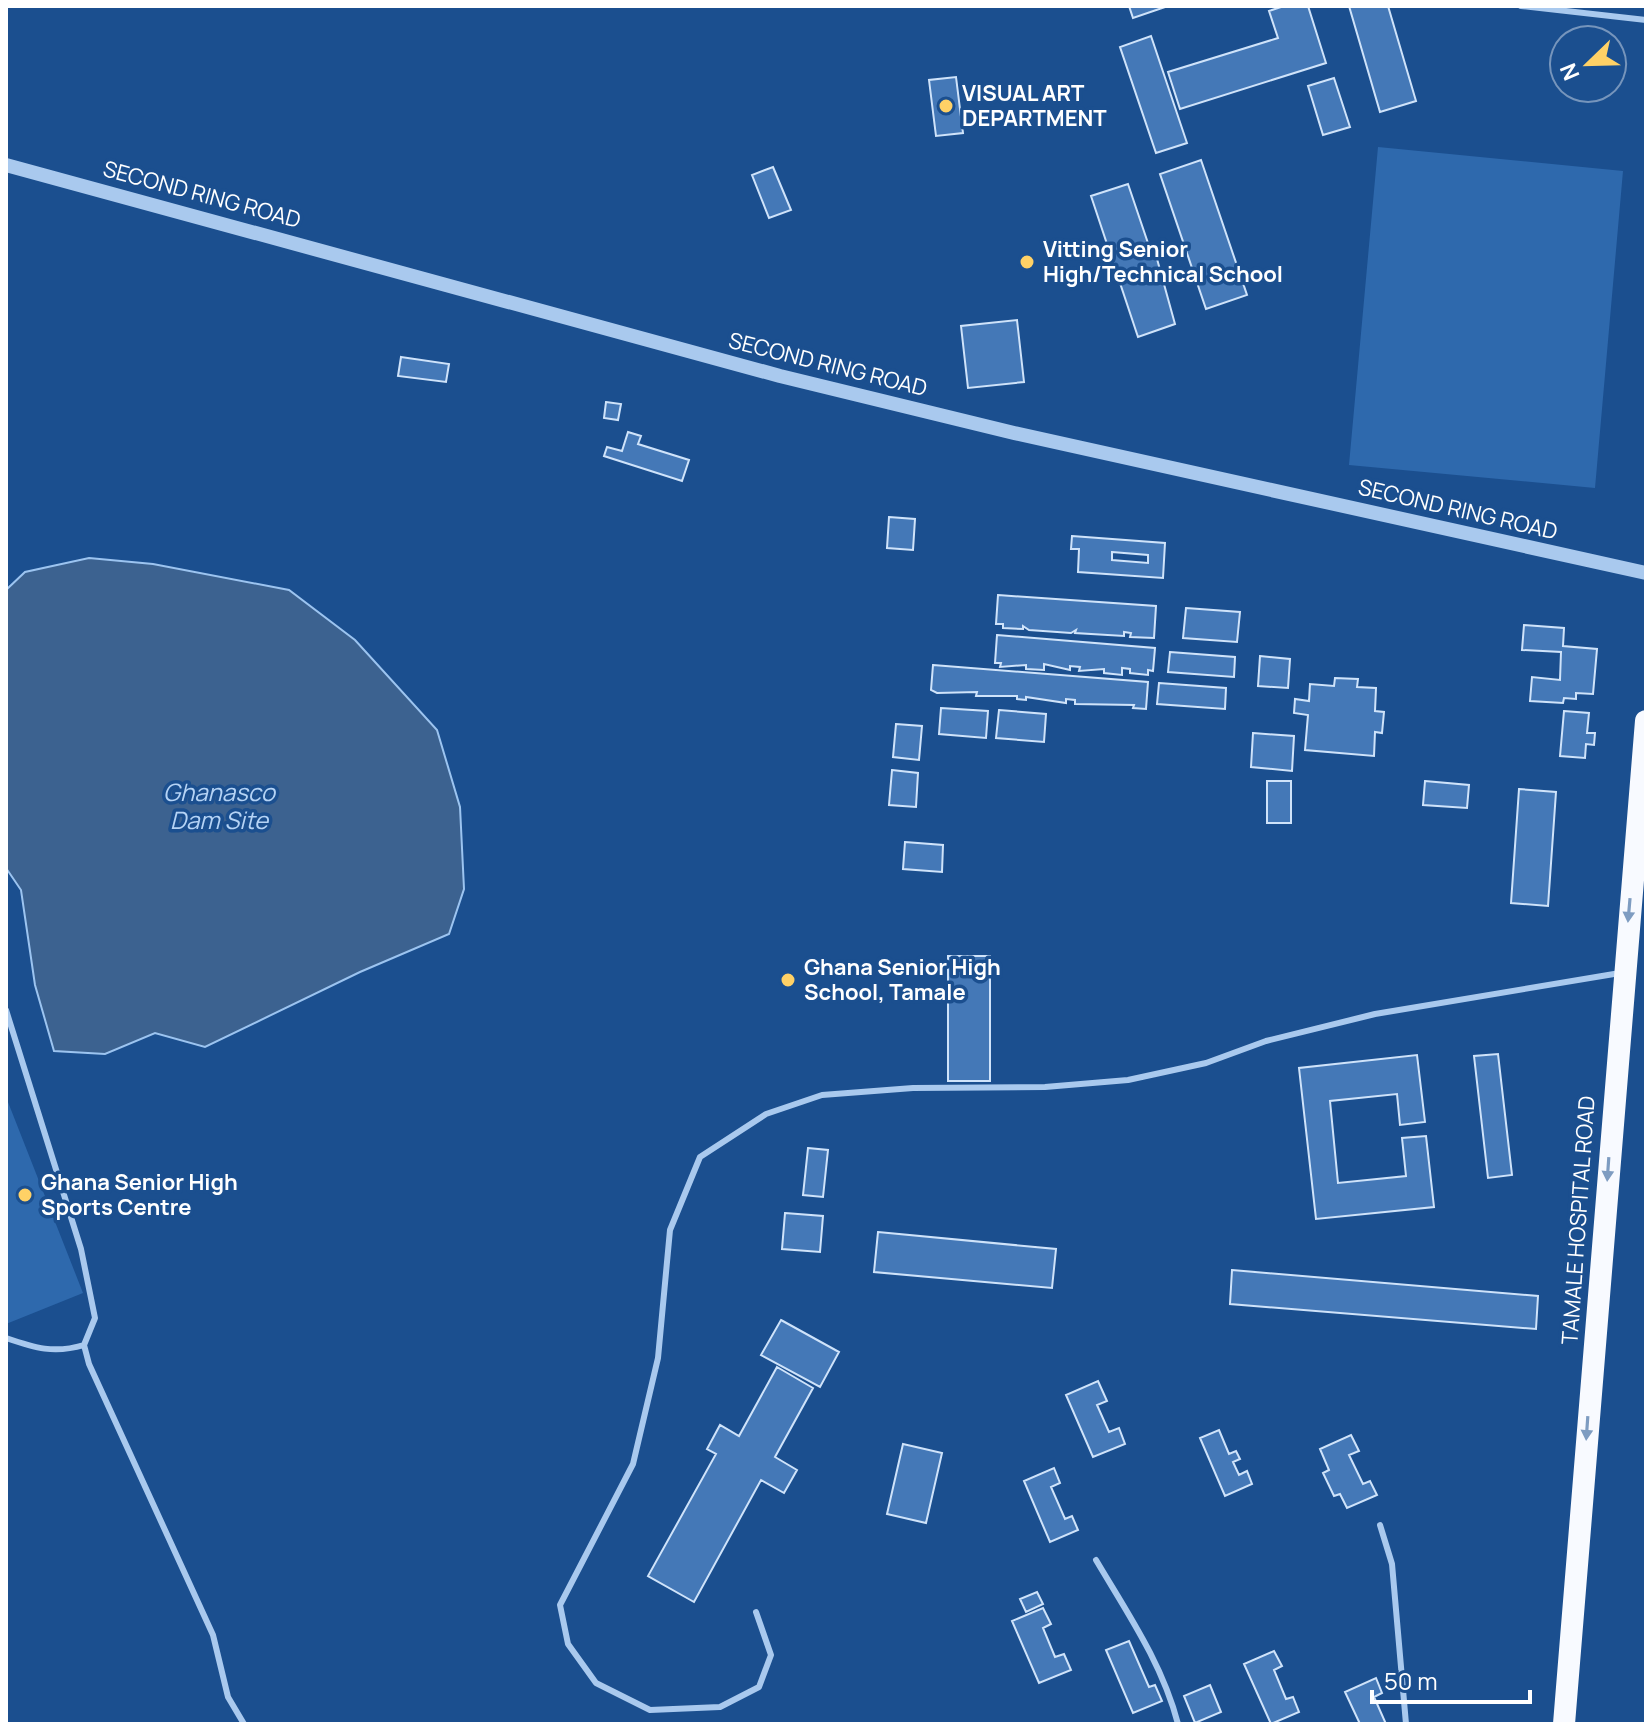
<svg xmlns="http://www.w3.org/2000/svg" width="1652" height="1730" font-family="Manrope,sans-serif">
<style>
.green{fill:#2e69ad}
.water{fill:#3c6290;stroke:#9cc4f0;stroke-width:2}
.building{fill:#4478b7;stroke:#cfe3fa;stroke-width:2;fill-rule:evenodd}
.lines{fill:none;stroke-linecap:round;stroke-linejoin:round}
.service{stroke:#a9c9ee;stroke-width:6}
.tertiary{stroke:#a9c9ee;stroke-width:14}
.trunk{stroke:#f8faff;stroke-width:22}
.oneway{fill:#7e9cc1}
.poi-dot{fill:#ffd166;stroke:#1b4f8f;stroke-width:3}
.labels{text-anchor:middle;dominant-baseline:central;stroke-width:7;stroke-linejoin:round;paint-order:stroke}
.poi-label{font-size:22px;font-weight:bold;fill:#fff;stroke:#1b4f8f;text-anchor:start}
.street-label{font-size:22px;fill:#fff;stroke:#1b4f8f}
.water-label{font-size:24px;font-style:italic;fill:#b5d3f5;stroke:#1b4f8f}
</style>
<rect width="100%" height="100%" fill="#1b4f8f"/>
<path class="green" d="M 1378,147 L 1623,171 L 1595,488 L 1349,465 Z
M 6,1097 L 83,1293 L 6,1324 Z"/>
<path class="water" d="M 89,558 L 153,564 L 289,590 L 355,640 L 437,730 L 460,807 L 464,889 L 449,934 L 360,972 L 205,1047 L 155,1033 L 105,1054 L 54,1051 L 35,985 L 21,890 L 6,868 L 6,590 L 25,572 Z"/>
<path class="building" d="M 1129,6 L 1168,6 L 1133,18 Z
M 1284,6 L 1308,6 L 1326,63 L 1180,109 L 1168,72 L 1278,38 L 1269,11 Z
M 1349,6 L 1388,6 L 1416,101 L 1380,112 Z
M 1151,36 L 1187,143 L 1156,153 L 1120,47 Z
M 956,77 L 963,133 L 936,136 L 929,80 Z
M 1334,78 L 1350,127 L 1323,135 L 1308,86 Z
M 1201,160 L 1247,295 L 1206,309 L 1160,174 Z
M 773,167 L 791,210 L 769,218 L 752,175 Z
M 1128,184 L 1150,249 L 1154,248 L 1175,324 L 1138,337 L 1091,196 Z
M 1017,320 L 1024,382 L 968,388 L 961,326 Z
M 401,357 L 449,364 L 446,382 L 398,376 Z
M 606,402 L 621,404 L 618,420 L 604,418 Z
M 628,432 L 641,436 L 638,444 L 689,460 L 682,481 L 604,456 L 607,447 L 622,451 Z
M 889,517 L 915,519 L 913,550 L 887,548 Z
M 1072,536 L 1165,543 L 1163,578 L 1078,572 L 1079,549 L 1071,549 ZM 1112,552 L 1148,555 L 1148,563 L 1112,560 Z
M 998,595 L 1156,606 L 1154,638 L 1130,637 L 1131,633 L 1124,632 L 1124,636 L 1075,633 L 1076,630 L 1071,633 L 1029,630 L 1023,626 L 1023,629 L 1003,628 L 1003,624 L 996,624 Z
M 1186,608 L 1240,612 L 1237,642 L 1183,638 Z
M 1524,625 L 1564,628 L 1563,646 L 1597,649 L 1593,694 L 1576,693 L 1576,699 L 1564,698 L 1563,703 L 1530,701 L 1532,677 L 1560,680 L 1561,652 L 1522,650 Z
M 997,635 L 1155,648 L 1153,671 L 1148,670 L 1148,675 L 1130,673 L 1130,669 L 1122,668 L 1122,675 L 1104,673 L 1104,669 L 1079,671 L 1080,667 L 1070,666 L 1070,670 L 1044,664 L 1044,670 L 1026,669 L 1026,665 L 1000,667 L 1001,663 L 995,663 Z
M 1170,652 L 1235,657 L 1234,677 L 1168,672 Z
M 1260,656 L 1290,659 L 1288,688 L 1258,686 Z
M 933,665 L 1148,682 L 1146,709 L 1133,708 L 1134,705 L 1075,704 L 1075,700 L 1066,699 L 1066,703 L 1026,697 L 1026,700 L 1017,699 L 1017,696 L 976,696 L 977,692 L 937,693 L 931,690 Z
M 1335,678 L 1358,679 L 1357,687 L 1376,688 L 1375,711 L 1384,712 L 1382,733 L 1375,732 L 1374,756 L 1305,750 L 1308,715 L 1294,713 L 1295,699 L 1309,701 L 1310,684 L 1334,686 Z
M 1159,683 L 1226,688 L 1225,709 L 1157,704 Z
M 941,708 L 988,711 L 986,738 L 939,734 Z
M 999,710 L 1046,714 L 1044,742 L 996,738 Z
M 1564,711 L 1589,713 L 1587,733 L 1595,733 L 1594,745 L 1586,744 L 1585,758 L 1560,756 Z
M 896,724 L 922,726 L 919,760 L 893,757 Z
M 1253,733 L 1294,736 L 1292,771 L 1251,767 Z
M 892,770 L 918,773 L 916,807 L 889,805 Z
M 1267,781 L 1291,781 L 1291,823 L 1267,823 Z
M 1425,781 L 1469,785 L 1467,808 L 1423,805 Z
M 1519,789 L 1556,792 L 1548,906 L 1511,903 Z
M 905,842 L 943,845 L 942,872 L 903,869 Z
M 948,956 L 990,956 L 990,1081 L 948,1081 Z
M 1498,1054 L 1512,1175 L 1488,1178 L 1474,1056 Z
M 1417,1055 L 1425,1122 L 1400,1125 L 1397,1094 L 1330,1101 L 1338,1183 L 1406,1176 L 1402,1138 L 1426,1136 L 1434,1207 L 1316,1219 L 1299,1068 Z
M 808,1148 L 828,1150 L 823,1197 L 803,1195 Z
M 785,1213 L 823,1216 L 820,1252 L 782,1249 Z
M 878,1232 L 1056,1249 L 1052,1288 L 874,1272 Z
M 1232,1270 L 1538,1296 L 1536,1329 L 1230,1304 Z
M 781,1320 L 839,1352 L 820,1387 L 761,1355 Z
M 777,1367 L 813,1388 L 775,1457 L 797,1470 L 784,1493 L 761,1480 L 694,1602 L 648,1576 L 716,1454 L 707,1449 L 720,1425 L 739,1436 Z
M 1098,1381 L 1107,1401 L 1097,1405 L 1109,1432 L 1119,1428 L 1125,1444 L 1093,1457 L 1066,1395 Z
M 1219,1430 L 1229,1454 L 1236,1451 L 1240,1459 L 1233,1462 L 1239,1475 L 1247,1471 L 1252,1484 L 1225,1496 L 1200,1438 Z
M 1351,1435 L 1359,1451 L 1349,1455 L 1363,1484 L 1370,1481 L 1377,1495 L 1347,1508 L 1340,1494 L 1334,1496 L 1323,1473 L 1329,1470 L 1320,1449 Z
M 903,1444 L 942,1453 L 926,1523 L 887,1514 Z
M 1054,1468 L 1060,1483 L 1051,1487 L 1065,1519 L 1072,1516 L 1078,1530 L 1050,1542 L 1024,1481 Z
M 1037,1592 L 1043,1604 L 1026,1612 L 1020,1599 Z
M 1043,1608 L 1051,1624 L 1043,1628 L 1055,1657 L 1064,1654 L 1071,1670 L 1039,1683 L 1012,1621 Z
M 1129,1641 L 1149,1687 L 1155,1685 L 1162,1701 L 1133,1713 L 1106,1650 Z
M 1274,1651 L 1282,1666 L 1274,1670 L 1286,1699 L 1293,1697 L 1299,1712 L 1271,1724 L 1244,1664 Z
M 1376,1678 L 1382,1693 L 1374,1697 L 1386,1724 L 1360,1724 L 1345,1692 Z
M 1210,1685 L 1221,1712 L 1195,1723 L 1184,1696 Z"/>
<g class="lines">
<path class="service" d="M 1521,6 L 1646,20
M 6,1010 L 81,1249 L 95,1318 L 84,1345 L 89,1364 L 213,1635 L 228,1697 L 244,1724
M 6,1338 C 35,1348 54,1354 84,1345
M 1380,1525 L 1392,1564 L 1406,1724
M 1096,1560 C 1128,1614 1162,1663 1178,1724
M 756,1612 L 771,1655 L 759,1687 L 720,1707 L 650,1710 L 596,1683 L 568,1644 L 560,1605 L 633,1464 L 658,1358 L 670,1230 L 700,1157 L 766,1114 L 822,1095 L 913,1088 L 1045,1087 L 1128,1080 L 1206,1063 L 1266,1041 L 1375,1014 L 1620,973"/>
<path class="tertiary" d="M 6,165 L 780,376 L 1014,433 L 1646,573"/>
<path class="trunk" d="M 1564,1724 L 1646,721"/>
</g>
<defs><path id="oneway-solid" d="M-6-.8H1V-3.2L6.5 0L1 3.2V.8H-6Z" transform="scale(2)"/></defs>
<g class="oneway">
<use href="#oneway-solid" transform="translate(1629 910) rotate(95)"/>
<use href="#oneway-solid" transform="translate(1608 1169) rotate(94)"/>
<use href="#oneway-solid" transform="translate(1587 1428) rotate(94)"/>
</g>
<g class="poi-dot">
<circle cx="946" cy="106" r="8"/>
<circle cx="1027" cy="262" r="8"/>
<circle cx="788" cy="980" r="8"/>
<circle cx="25" cy="1195" r="8"/>
</g>
<g class="labels">
<g class="poi-label">
<text x="962" y="93">VISUAL ART<tspan x="962" dy="25">DEPARTMENT</tspan></text>
<text x="1043" y="249">Vitting Senior<tspan x="1043" dy="25">High/Technical School</tspan></text>
<text x="804" y="967">Ghana Senior High<tspan x="804" dy="25">School, Tamale</tspan></text>
<text x="41" y="1182">Ghana Senior High<tspan x="41" dy="25">Sports Centre</tspan></text>
</g>
<g class="street-label">
<text transform="translate(202 194) rotate(15)">SECOND RING ROAD</text>
<text transform="translate(828 364) rotate(14)">SECOND RING ROAD</text>
<text transform="translate(1458 509) rotate(13)">SECOND RING ROAD</text>
<text transform="translate(1578 1220) rotate(-86)">TAMALE HOSPITAL ROAD</text>
</g>
<g class="water-label">
<text x="219" y="791">Ghanasco<tspan x="219" dy="28">Dam Site</tspan></text>
</g>
</g>
<rect width="1652" height="1730" fill="none" stroke="#ffffff" stroke-width="16"/>
<g transform="translate(1588 64) rotate(247)"><circle r="38" fill="#1b4f8f" stroke="#7695bc" stroke-width="2"/>
<path d="M0-6L14 30L0 20L-14 30Z" fill="#ffd166"/>
<text y="-12" font-size="22" font-weight="bold" text-anchor="middle" fill="#ffffff">N</text>
</g>
<path d="M1372 1690v12h158v-12" fill="none" stroke="#ffffff" stroke-width="4"/>
<text x="1384" y="1690" font-size="24" fill="#ffffff" stroke="#1b4f8f" stroke-width="6" paint-order="stroke">50 m</text>
</svg>
